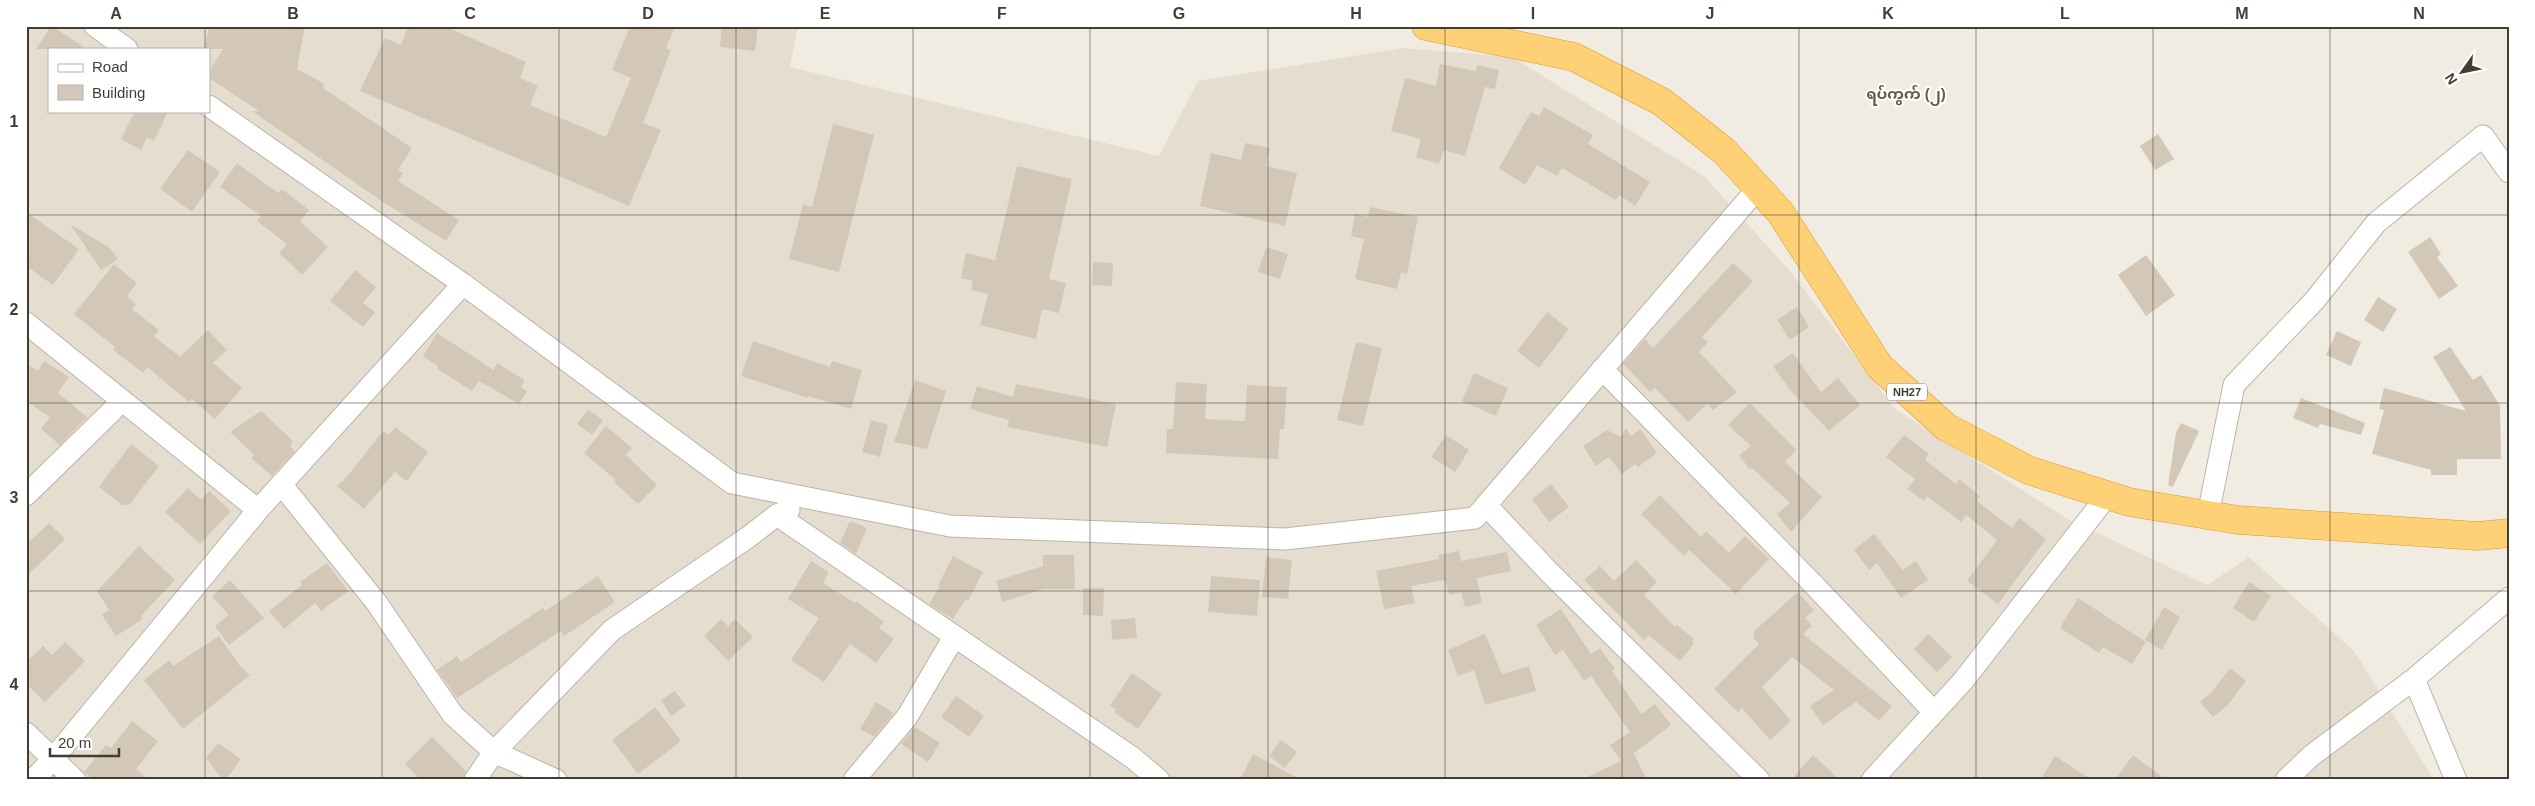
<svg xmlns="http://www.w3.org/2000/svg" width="2535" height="806" font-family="Arial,'Noto Sans Myanmar',sans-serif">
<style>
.residential{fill:#e5ded0;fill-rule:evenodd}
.building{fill:#d3c8b8}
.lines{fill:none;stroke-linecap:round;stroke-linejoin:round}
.minor-casing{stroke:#bdb4a5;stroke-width:23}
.trunk-casing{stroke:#de9930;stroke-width:29}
.minor{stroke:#fff;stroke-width:21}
.trunk{stroke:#ffd177;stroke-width:28}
.grid{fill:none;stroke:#433c33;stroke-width:1;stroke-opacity:0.55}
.labels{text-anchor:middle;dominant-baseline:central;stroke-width:4;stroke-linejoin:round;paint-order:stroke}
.shield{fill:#fff;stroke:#7b7670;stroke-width:1}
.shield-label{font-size:11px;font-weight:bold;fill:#433c33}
.quarter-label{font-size:15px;font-weight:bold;fill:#665a4a;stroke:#fff}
.neatline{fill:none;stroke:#433c33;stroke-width:2}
.grid-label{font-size:16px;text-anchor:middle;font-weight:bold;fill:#433c33}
</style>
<rect width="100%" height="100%" fill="#f1ece2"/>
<path class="residential" d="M 26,26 L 798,26 L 790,67 L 1159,156 L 1198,81 L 1403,48 L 1512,57 L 1704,176 L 1790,271 L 1895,409 L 2066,518 L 2207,585 L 2249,557 L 2354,651 L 2434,780 L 26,780 ZM 49,49 L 209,49 L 209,111 L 49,111 Z"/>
<path class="building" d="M 51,26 L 52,26 L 87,49 L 36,49 Z
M 209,26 L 305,26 L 297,69 L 325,84 L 323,88 L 412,148 L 398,170 L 403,173 L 398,181 L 459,220 L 446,241 L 383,202 L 252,111 L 259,111 L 209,78 L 209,72 L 223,49 L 204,49 Z
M 408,26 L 444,26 L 526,62 L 520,78 L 538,86 L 530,105 L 606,137 L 631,78 L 612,70 L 630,26 L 675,26 L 666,48 L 671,50 L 643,123 L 661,130 L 629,206 L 360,91 L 385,38 L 401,45 Z
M 722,26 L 758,26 L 755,51 L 720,47 Z
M 1440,64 L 1476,71 L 1477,65 L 1499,70 L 1495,89 L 1485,87 L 1465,156 L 1444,150 L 1439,164 L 1416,157 L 1421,139 L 1391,131 L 1405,78 L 1436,86 Z
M 1544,107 L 1593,135 L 1588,144 L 1650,182 L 1635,206 L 1619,195 L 1616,200 L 1562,168 L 1557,176 L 1537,165 L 1525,185 L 1499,168 L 1531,112 L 1539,116 Z
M 135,111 L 168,111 L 154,141 L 147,137 L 141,150 L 121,139 Z
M 833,124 L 874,135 L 839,272 L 789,259 L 803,204 L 812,207 Z
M 2158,134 L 2174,159 L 2155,170 L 2140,146 Z
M 1245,143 L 1270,148 L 1266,166 L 1297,173 L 1285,226 L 1200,206 L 1211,153 L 1241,160 Z
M 188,150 L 220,172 L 192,212 L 160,189 Z
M 237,163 L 278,193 L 282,189 L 309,210 L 300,221 L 328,247 L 302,275 L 279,253 L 287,244 L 257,221 L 261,216 L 220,187 Z
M 1017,166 L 1072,179 L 1049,279 L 1066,283 L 1059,313 L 1042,309 L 1036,339 L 980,325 L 988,294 L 971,290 L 973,281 L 961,278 L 966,253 L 995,260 Z
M 1370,207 L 1418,217 L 1407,274 L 1401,272 L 1397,289 L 1355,279 L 1364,239 L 1351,236 L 1355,214 L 1368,217 Z
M 26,212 L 79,249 L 53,285 L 26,266 Z
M 70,224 L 110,248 L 118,259 L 101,270 Z
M 2430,237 L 2441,254 L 2437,257 L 2458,286 L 2439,299 L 2408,252 Z
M 1266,247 L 1288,254 L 1280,279 L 1258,272 Z
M 2146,255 L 2175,295 L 2146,316 L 2118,275 Z
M 1093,262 L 1113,263 L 1112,286 L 1092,285 Z
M 1733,263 L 1753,281 L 1702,337 L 1708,342 L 1699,352 L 1737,392 L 1713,410 L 1707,404 L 1688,422 L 1655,388 L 1650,392 L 1623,364 L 1645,339 L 1653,348 Z
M 114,264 L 137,283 L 127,296 L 136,304 L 132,309 L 159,330 L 154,336 L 180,357 L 208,330 L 227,350 L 213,363 L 242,388 L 215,419 L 192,399 L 189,402 L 147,367 L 143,373 L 113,350 L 115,347 L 74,314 Z
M 355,270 L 376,287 L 363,303 L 375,312 L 363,327 L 330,301 Z
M 2378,297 L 2397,309 L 2383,332 L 2364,320 Z
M 1797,307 L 1809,327 L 1790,340 L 1777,320 Z
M 1547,312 L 1569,329 L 1539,368 L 1517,351 Z
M 2337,331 L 2361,342 L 2351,366 L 2326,355 Z
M 437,333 L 494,370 L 497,363 L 525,380 L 521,387 L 527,391 L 519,404 L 479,381 L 472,391 L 437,369 L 438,366 L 423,356 Z
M 753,341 L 830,367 L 832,361 L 862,370 L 851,409 L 808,396 L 808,398 L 741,376 Z
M 1356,342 L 1382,348 L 1363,426 L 1337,420 Z
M 2450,347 L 2473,380 L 2481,375 L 2500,406 L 2501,459 L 2457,459 L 2457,475 L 2431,475 L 2431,470 L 2372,454 L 2384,410 L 2379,409 L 2384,388 L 2466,411 L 2433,357 Z
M 1793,353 L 1821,392 L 1838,378 L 1860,405 L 1829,431 L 1790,390 L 1773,366 Z
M 44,361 L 69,377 L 58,393 L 87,417 L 60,445 L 41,429 L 50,417 L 26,401 L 26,363 L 38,371 Z
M 1474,373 L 1508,388 L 1496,416 L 1462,401 Z
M 915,380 L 946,391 L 927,449 L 894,442 Z
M 1176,382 L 1207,384 L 1205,419 L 1245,421 L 1247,385 L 1287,387 L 1284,429 L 1280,429 L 1278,459 L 1166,453 L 1167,429 L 1173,429 Z
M 1016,384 L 1116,404 L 1107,447 L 1007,427 L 1009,420 L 970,409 L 977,386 L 1013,397 Z
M 2301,398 L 2365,423 L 2361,435 L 2320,424 L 2318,428 L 2293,418 Z
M 1750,403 L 1796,450 L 1785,462 L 1822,497 L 1791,532 L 1777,514 L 1790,503 L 1752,468 L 1750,470 L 1739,455 L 1751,446 L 1728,425 Z
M 588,410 L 603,420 L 592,435 L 577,424 Z
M 261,411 L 293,441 L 290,446 L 295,451 L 272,476 L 251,458 L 254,455 L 230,432 Z
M 871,420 L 888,425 L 880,457 L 862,452 Z
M 2181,423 L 2199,431 L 2173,487 L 2168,485 L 2176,433 Z
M 606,426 L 632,448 L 626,455 L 657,485 L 638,504 L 614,482 L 616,480 L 584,453 Z
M 395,427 L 428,452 L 407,481 L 395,472 L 364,509 L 337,486 L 345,479 L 383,431 L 389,435 Z
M 1626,428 L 1631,436 L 1640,429 L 1657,453 L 1638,467 L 1635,464 L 1622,474 L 1609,457 L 1596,466 L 1583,446 L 1607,430 L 1621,437 Z
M 1446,435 L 1469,450 L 1455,472 L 1431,457 Z
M 1904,435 L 1929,454 L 1925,460 L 1956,484 L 1959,479 L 1980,496 L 1977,501 L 2012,528 L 2019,518 L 2046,539 L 1998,604 L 1967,581 L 1997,540 L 1966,515 L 1961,522 L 1927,496 L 1924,501 L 1907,489 L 1915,479 L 1886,457 Z
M 131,444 L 159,466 L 129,505 L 122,505 L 99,487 Z
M 1551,484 L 1569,507 L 1549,522 L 1532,499 Z
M 188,488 L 201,500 L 209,491 L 231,511 L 200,544 L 165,512 Z
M 1660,495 L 1701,537 L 1706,531 L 1729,553 L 1745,536 L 1769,559 L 1736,594 L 1689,550 L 1684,556 L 1641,514 Z
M 850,521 L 867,528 L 856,554 L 840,543 Z
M 49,523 L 65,539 L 26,577 L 26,545 Z
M 1874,534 L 1903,570 L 1916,561 L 1928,580 L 1901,598 L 1877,563 L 1869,570 L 1854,550 Z
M 139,546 L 175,580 L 141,616 L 143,619 L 116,636 L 102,615 L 109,610 L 97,591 Z
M 1459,551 L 1461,561 L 1507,552 L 1511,571 L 1477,578 L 1482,603 L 1465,607 L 1461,592 L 1449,595 L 1445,580 L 1411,586 L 1415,603 L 1384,609 L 1376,571 L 1439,559 L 1438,555 Z
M 1043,555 L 1074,555 L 1075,589 L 1044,589 L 1002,602 L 996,581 L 1043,566 Z
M 953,556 L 983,572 L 968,601 L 966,599 L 953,619 L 929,604 L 940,586 L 938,585 Z
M 1266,557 L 1292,560 L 1288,599 L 1262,597 Z
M 1636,560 L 1657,582 L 1644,595 L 1675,627 L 1677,625 L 1693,638 L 1693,645 L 1680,661 L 1648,635 L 1644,640 L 1584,580 L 1600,566 L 1614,581 Z
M 811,561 L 829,572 L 823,583 L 855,603 L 856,601 L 884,622 L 879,628 L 894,639 L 876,663 L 850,644 L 824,682 L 791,660 L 819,618 L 788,599 Z
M 327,563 L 348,591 L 321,611 L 315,603 L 284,629 L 269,611 L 302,585 L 300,582 Z
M 598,576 L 615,602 L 564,636 L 561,631 L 457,698 L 437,670 L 457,656 L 461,662 L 543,608 L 545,611 Z
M 1211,576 L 1260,580 L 1257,616 L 1208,612 Z
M 230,580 L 264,618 L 229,645 L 215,626 L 229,615 L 212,597 Z
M 2249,582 L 2271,596 L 2254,622 L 2233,608 Z
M 1083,588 L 1104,588 L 1103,616 L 1083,615 Z
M 1798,592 L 1814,610 L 1805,618 L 1812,626 L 1803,634 L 1892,706 L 1879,721 L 1856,702 L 1823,725 L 1810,706 L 1834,690 L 1792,657 L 1762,687 L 1791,721 L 1770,740 L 1742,708 L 1738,712 L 1714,689 L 1759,644 L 1754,638 L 1754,631 Z
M 2078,598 L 2146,642 L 2132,664 L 2103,647 L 2099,653 L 2060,628 Z
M 2164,607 L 2180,617 L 2162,650 L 2145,640 Z
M 1561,609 L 1591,654 L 1600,648 L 1615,669 L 1612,671 L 1641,714 L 1655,704 L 1671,725 L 1629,757 L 1634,754 L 1647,780 L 1581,780 L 1621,761 L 1610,745 L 1630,732 L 1591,676 L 1584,681 L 1563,650 L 1555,655 L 1536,625 Z
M 1135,618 L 1137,638 L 1112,640 L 1111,620 Z
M 721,619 L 728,626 L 735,619 L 753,637 L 728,661 L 704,636 Z
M 1485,634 L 1502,674 L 1529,666 L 1536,691 L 1485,705 L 1474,670 L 1458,676 L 1448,650 Z
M 1928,634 L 1952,657 L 1937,672 L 1914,649 Z
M 219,636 L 240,666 L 250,675 L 183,729 L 144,680 L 169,660 L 173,666 Z
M 65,642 L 85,661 L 45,702 L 26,684 L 26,662 L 43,646 L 52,655 Z
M 2230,668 L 2246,681 L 2227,706 L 2213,717 L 2200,702 L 2212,692 Z
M 1132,673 L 1162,694 L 1138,729 L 1114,712 L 1116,710 L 1110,705 Z
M 675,691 L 686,706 L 671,716 L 661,700 Z
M 956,696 L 984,716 L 969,737 L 941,717 Z
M 876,702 L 894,713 L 874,737 L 860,729 Z
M 655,707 L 681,741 L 638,774 L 612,740 Z
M 132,721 L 158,741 L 136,769 L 149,780 L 94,780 L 84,772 L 106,745 L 111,748 Z
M 915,727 L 940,743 L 928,762 L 901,744 Z
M 432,737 L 466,771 L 463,780 L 421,780 L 405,764 Z
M 1281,740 L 1297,752 L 1285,768 L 1269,756 Z
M 218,743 L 241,759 L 226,780 L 223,780 L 206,758 Z
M 1253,754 L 1302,780 L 1240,780 Z
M 1813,755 L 1840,780 L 1791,780 Z
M 2133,755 L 2166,780 L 2115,780 Z
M 2055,756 L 2092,780 L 2040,780 Z"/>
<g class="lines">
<defs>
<path id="minor" d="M 95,26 L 127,49
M 209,106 L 463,284 L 732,483 L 950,526 L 1285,539 L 1475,518 L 1758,188
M 26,323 L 258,510
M 1602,369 L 1814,585 L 1934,712
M 281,484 L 376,602 L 453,715 L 494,752 L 556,780
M 26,495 L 113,410
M 1486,505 L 1548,571 L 1759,780
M 777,515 L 1133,758 L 1159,780
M 2208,515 L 2234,385 L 2315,300 L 2376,223 L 2483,136 L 2509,172
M 26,733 L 75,780
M 33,780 L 53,759 L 258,510 L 463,284
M 475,780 L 494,752 L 612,630 L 747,538 L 777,515 L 789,510
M 854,780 L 907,717 L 954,637
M 1872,780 L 1963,681 L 2107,496
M 2286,780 L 2311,756 L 2414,679
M 2456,780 L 2414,679 L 2509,598"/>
<path id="trunk" d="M 1426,26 L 1574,57 L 1662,102 L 1724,151 L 1780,212 L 1880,367 L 1946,427 L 2028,470 L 2129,502 L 2238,520 L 2478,536 L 2509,533"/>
</defs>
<use href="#minor" class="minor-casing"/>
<use href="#trunk" class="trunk-casing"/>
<use href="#minor" class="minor"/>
<use href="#trunk" class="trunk"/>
</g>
<path class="grid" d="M 205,26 L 205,49M 382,26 L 382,780M 559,26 L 559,780M 736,26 L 736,780M 913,26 L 913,780M 1090,26 L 1090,780M 1268,26 L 1268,780M 1445,26 L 1445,780M 1622,26 L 1622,780M 1799,26 L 1799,780M 1976,26 L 1976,780M 2153,26 L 2153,780M 2330,26 L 2330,780M 205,111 L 205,780M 26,215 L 2509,215M 26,403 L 2509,403M 26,591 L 2509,591"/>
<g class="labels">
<rect class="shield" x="1887" y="383.5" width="40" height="17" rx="4"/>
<g class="shield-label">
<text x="1907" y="392">NH27</text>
</g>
<g class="quarter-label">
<text x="1906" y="93">ရပ်ကွက် (၂)</text>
</g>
</g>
<rect width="2535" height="806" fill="none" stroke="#ffffff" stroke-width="55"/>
<rect x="48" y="48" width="162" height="65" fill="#ffffff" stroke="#b4b1ad"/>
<rect x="58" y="64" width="25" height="8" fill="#ffffff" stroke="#b4b1ad"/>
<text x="92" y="72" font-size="15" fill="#433c33">Road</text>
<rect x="58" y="85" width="25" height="15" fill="#d3c8b8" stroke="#b4b1ad"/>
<text x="92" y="98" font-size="15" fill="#433c33">Building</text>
<g transform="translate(2462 72) rotate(237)" stroke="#ffffff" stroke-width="4" paint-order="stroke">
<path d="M0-4L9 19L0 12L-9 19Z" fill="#433c33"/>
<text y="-8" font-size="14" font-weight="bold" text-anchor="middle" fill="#433c33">N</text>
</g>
<path d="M50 748v8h69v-8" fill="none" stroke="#433c33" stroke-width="2.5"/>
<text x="58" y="748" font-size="15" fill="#433c33" stroke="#ffffff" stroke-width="4" paint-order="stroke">20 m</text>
<rect x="28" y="28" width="2480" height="750" class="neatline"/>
<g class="grid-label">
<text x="116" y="19">A</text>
<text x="293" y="19">B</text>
<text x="470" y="19">C</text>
<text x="648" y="19">D</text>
<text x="825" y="19">E</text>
<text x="1002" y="19">F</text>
<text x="1179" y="19">G</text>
<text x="1356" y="19">H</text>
<text x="1533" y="19">I</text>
<text x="1710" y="19">J</text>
<text x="1888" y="19">K</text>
<text x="2065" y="19">L</text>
<text x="2242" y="19">M</text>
<text x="2419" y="19">N</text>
<text x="14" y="127">1</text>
<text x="14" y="315">2</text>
<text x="14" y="503">3</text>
<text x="14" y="690">4</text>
</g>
</svg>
